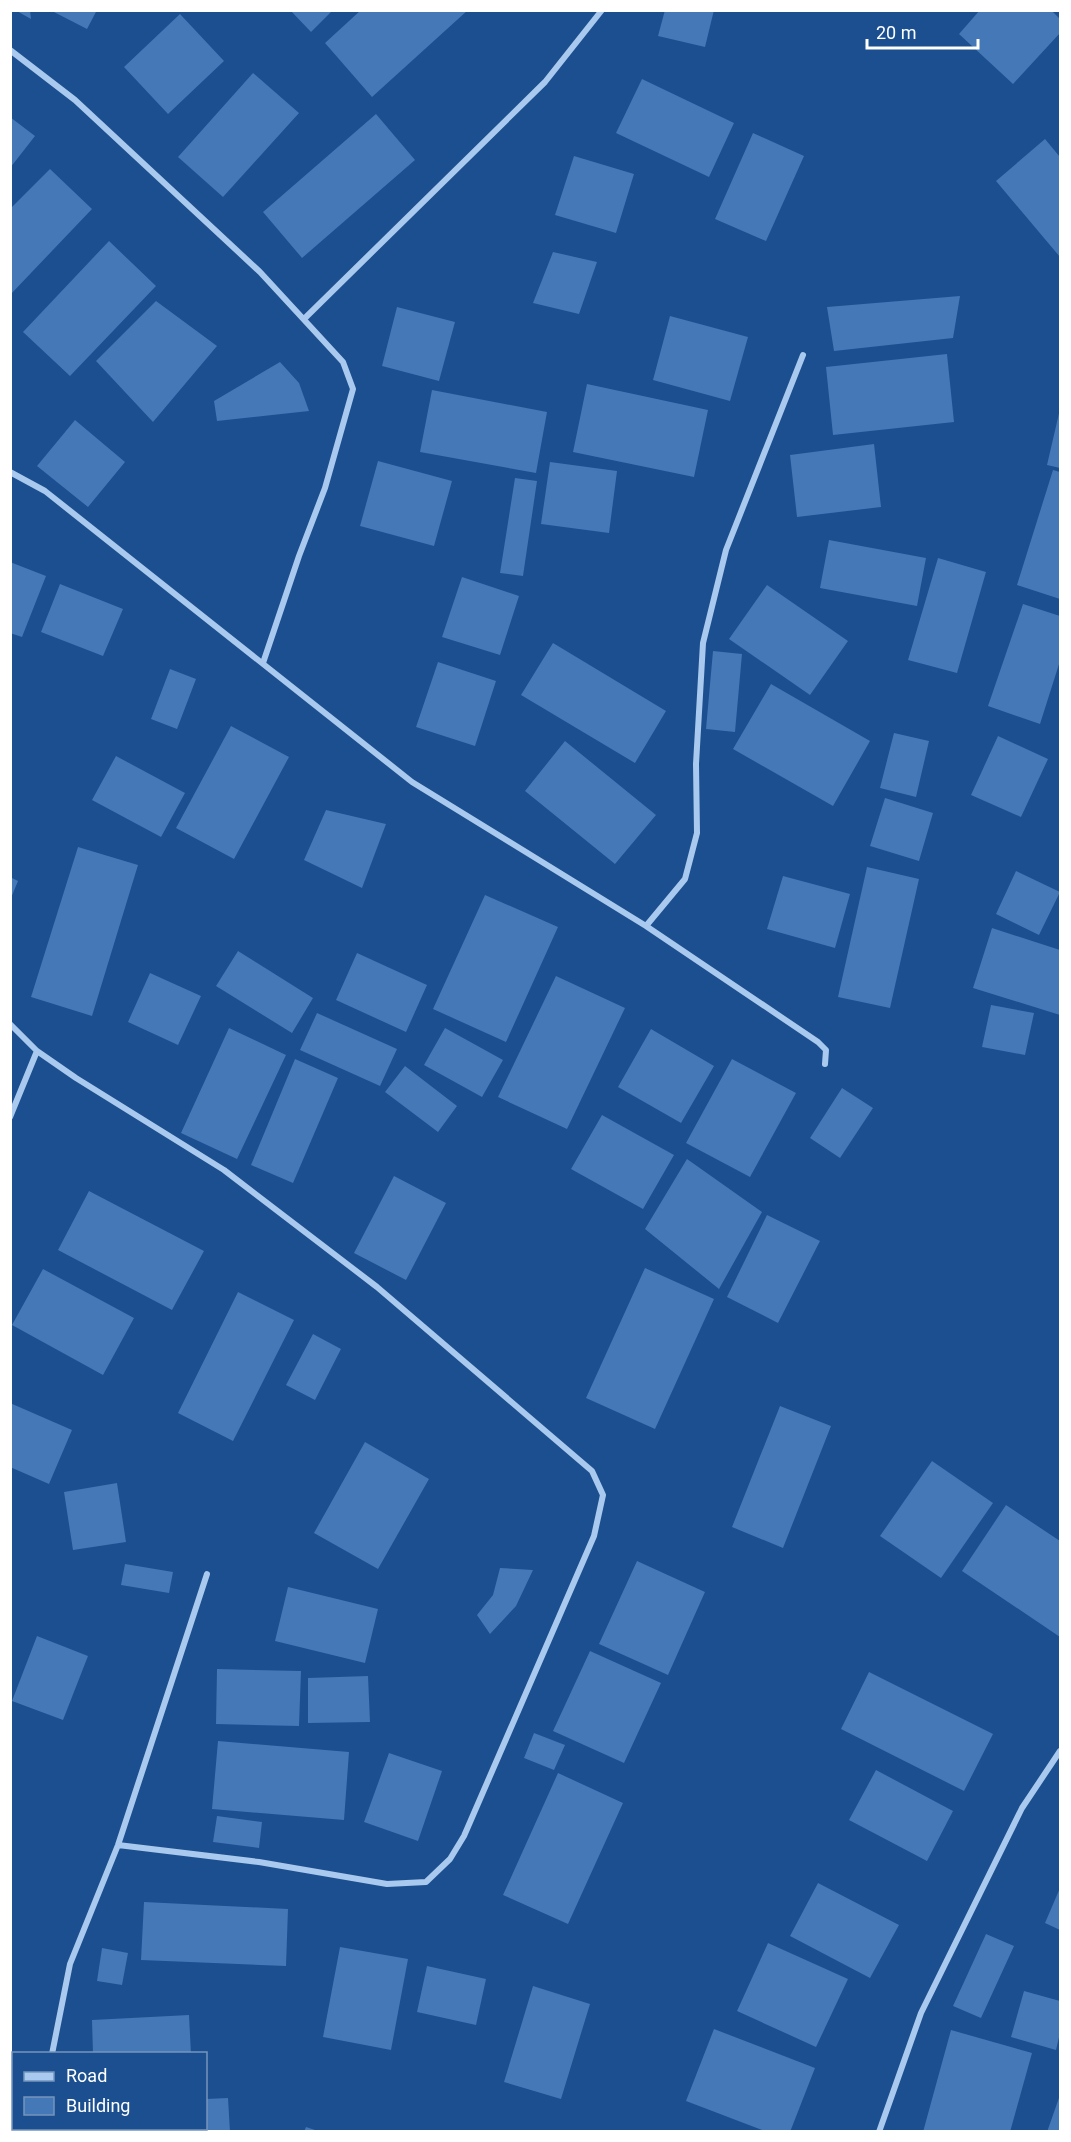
<svg xmlns="http://www.w3.org/2000/svg" width="1071" height="2142" font-family="Roboto,sans-serif">
<style>
.building{fill:#4478b7}
.lines{fill:none;stroke-linecap:round;stroke-linejoin:round}
.minor{stroke:#a9c9ee;stroke-width:6}
</style>
<rect width="100%" height="100%" fill="#1b4f8f"/>
<path class="building" d="M 15,10 L 30,10 L 31,19 Z
M 50,10 L 97,10 L 87,29 Z
M 290,10 L 333,10 L 311,32 Z
M 361,10 L 468,10 L 372,97 L 325,43 Z
M 665,10 L 714,10 L 705,47 L 658,36 Z
M 980,10 L 1051,10 L 1060,19 L 1060,33 L 1013,84 L 959,34 Z
M 180,14 L 224,61 L 168,114 L 124,67 Z
M 253,73 L 299,113 L 223,197 L 178,157 Z
M 642,79 L 734,123 L 709,177 L 616,133 Z
M 376,114 L 415,160 L 302,258 L 263,212 Z
M 10,117 L 35,136 L 10,168 Z
M 753,133 L 804,156 L 766,241 L 715,219 Z
M 1045,139 L 1060,157 L 1060,257 L 996,181 Z
M 574,156 L 634,174 L 616,233 L 555,215 Z
M 50,169 L 92,209 L 10,295 L 10,209 Z
M 109,241 L 156,286 L 70,376 L 23,332 Z
M 553,252 L 597,262 L 579,314 L 533,303 Z
M 960,296 L 953,338 L 834,351 L 827,307 Z
M 156,301 L 217,346 L 153,422 L 96,361 Z
M 397,307 L 455,322 L 439,381 L 382,366 Z
M 670,316 L 748,337 L 730,401 L 653,380 Z
M 947,354 L 954,422 L 833,435 L 826,367 Z
M 280,362 L 299,383 L 309,411 L 217,421 L 214,401 Z
M 587,384 L 708,410 L 694,477 L 573,452 Z
M 432,390 L 547,412 L 536,473 L 420,452 Z
M 1060,409 L 1060,468 L 1047,465 Z
M 75,420 L 125,462 L 88,507 L 37,466 Z
M 874,444 L 881,507 L 797,517 L 790,455 Z
M 378,461 L 452,481 L 434,546 L 360,526 Z
M 550,462 L 617,471 L 609,533 L 541,524 Z
M 1053,470 L 1060,472 L 1060,599 L 1017,585 Z
M 515,478 L 537,481 L 523,576 L 500,573 Z
M 829,540 L 926,558 L 917,606 L 820,588 Z
M 938,558 L 986,572 L 957,673 L 908,660 Z
M 10,562 L 46,576 L 22,637 L 10,633 Z
M 462,577 L 519,596 L 500,655 L 442,637 Z
M 60,584 L 123,609 L 103,656 L 41,632 Z
M 767,585 L 848,641 L 810,695 L 729,639 Z
M 1023,604 L 1060,616 L 1060,661 L 1040,724 L 988,706 Z
M 553,643 L 666,711 L 635,763 L 521,695 Z
M 713,651 L 742,654 L 735,732 L 706,729 Z
M 438,662 L 496,681 L 475,746 L 416,727 Z
M 170,669 L 196,679 L 177,729 L 151,719 Z
M 771,684 L 870,741 L 833,806 L 733,749 Z
M 231,726 L 289,757 L 234,859 L 176,828 Z
M 894,733 L 929,741 L 916,797 L 880,788 Z
M 998,736 L 1048,759 L 1021,817 L 971,795 Z
M 565,741 L 656,815 L 615,864 L 525,791 Z
M 116,756 L 185,793 L 161,837 L 92,800 Z
M 885,798 L 933,813 L 919,861 L 870,846 Z
M 326,810 L 386,824 L 362,888 L 304,860 Z
M 78,847 L 138,865 L 92,1016 L 31,997 Z
M 867,867 L 919,879 L 890,1008 L 838,997 Z
M 1016,871 L 1060,892 L 1039,935 L 996,914 Z
M 783,876 L 850,894 L 835,948 L 767,929 Z
M 10,877 L 18,881 L 11,898 L 10,898 Z
M 485,895 L 558,927 L 506,1042 L 433,1009 Z
M 992,928 L 1060,950 L 1060,1015 L 973,988 Z
M 238,951 L 313,998 L 292,1033 L 216,986 Z
M 357,953 L 427,985 L 406,1032 L 336,1000 Z
M 150,973 L 201,996 L 178,1045 L 128,1022 Z
M 556,976 L 625,1008 L 567,1129 L 498,1097 Z
M 991,1005 L 1034,1013 L 1025,1055 L 982,1047 Z
M 317,1013 L 397,1049 L 380,1086 L 300,1050 Z
M 229,1028 L 286,1055 L 237,1159 L 181,1133 Z
M 445,1028 L 503,1060 L 482,1097 L 424,1065 Z
M 651,1029 L 714,1066 L 681,1123 L 618,1087 Z
M 295,1059 L 338,1078 L 293,1183 L 251,1165 Z
M 732,1059 L 796,1093 L 750,1177 L 686,1143 Z
M 405,1066 L 457,1106 L 438,1132 L 385,1092 Z
M 842,1088 L 873,1108 L 840,1158 L 810,1138 Z
M 602,1115 L 674,1155 L 643,1209 L 571,1169 Z
M 687,1159 L 762,1212 L 719,1289 L 645,1229 Z
M 394,1176 L 446,1203 L 406,1280 L 354,1253 Z
M 89,1191 L 204,1251 L 172,1310 L 58,1250 Z
M 767,1215 L 820,1241 L 778,1323 L 727,1297 Z
M 645,1268 L 714,1299 L 655,1429 L 586,1398 Z
M 43,1269 L 134,1318 L 103,1375 L 12,1325 Z
M 238,1292 L 294,1320 L 233,1441 L 178,1413 Z
M 313,1334 L 341,1349 L 315,1400 L 286,1385 Z
M 10,1403 L 72,1430 L 49,1484 L 10,1467 Z
M 780,1406 L 831,1426 L 783,1548 L 732,1527 Z
M 365,1442 L 429,1479 L 378,1569 L 314,1533 Z
M 932,1461 L 993,1503 L 941,1578 L 880,1536 Z
M 117,1483 L 126,1542 L 73,1550 L 64,1492 Z
M 1006,1505 L 1060,1541 L 1060,1637 L 962,1571 Z
M 637,1561 L 705,1592 L 668,1675 L 599,1644 Z
M 125,1564 L 173,1572 L 169,1593 L 121,1585 Z
M 500,1568 L 533,1570 L 516,1606 L 490,1634 L 477,1615 L 493,1595 Z
M 288,1587 L 378,1609 L 365,1663 L 275,1641 Z
M 37,1636 L 88,1656 L 63,1720 L 12,1701 Z
M 590,1651 L 661,1683 L 624,1763 L 553,1731 Z
M 217,1669 L 301,1671 L 299,1726 L 216,1724 Z
M 869,1672 L 993,1734 L 964,1791 L 841,1729 Z
M 368,1676 L 370,1722 L 308,1723 L 308,1678 Z
M 534,1733 L 565,1745 L 554,1770 L 524,1758 Z
M 218,1741 L 349,1752 L 344,1820 L 212,1809 Z
M 389,1753 L 442,1771 L 418,1841 L 364,1822 Z
M 876,1770 L 953,1811 L 927,1861 L 849,1820 Z
M 558,1773 L 623,1803 L 568,1924 L 503,1895 Z
M 217,1816 L 262,1822 L 259,1848 L 213,1842 Z
M 818,1883 L 899,1925 L 870,1978 L 790,1936 Z
M 1060,1888 L 1060,1930 L 1045,1923 Z
M 144,1902 L 288,1909 L 286,1966 L 141,1960 Z
M 986,1934 L 1014,1946 L 981,2018 L 953,2006 Z
M 768,1943 L 848,1979 L 816,2047 L 737,2011 Z
M 340,1947 L 408,1959 L 391,2050 L 323,2037 Z
M 102,1948 L 128,1953 L 122,1985 L 97,1981 Z
M 427,1966 L 486,1979 L 476,2025 L 417,2012 Z
M 533,1986 L 590,2004 L 561,2099 L 504,2082 Z
M 1024,1991 L 1060,2001 L 1060,2033 L 1056,2050 L 1011,2037 Z
M 189,2015 L 191,2054 L 93,2054 L 92,2020 Z
M 714,2029 L 815,2068 L 790,2132 L 767,2132 L 686,2101 Z
M 951,2030 L 1032,2053 L 1010,2132 L 923,2132 Z
M 1060,2095 L 1060,2132 L 1047,2132 Z
M 228,2098 L 230,2132 L 99,2132 L 98,2128 L 206,2128 L 206,2099 Z
M 306,2127 L 318,2131 L 318,2132 L 304,2132 Z"/>
<g class="lines">
<path class="minor" d="M 10,50 L 75,100 L 260,272 L 343,362 L 353,389 L 325,488 L 299,556 L 263,663
M 304,319 L 545,82 L 602,10
M 10,472 L 45,491 L 412,782 L 646,926 L 818,1042 L 826,1050 L 825,1064
M 646,926 L 685,879 L 697,833 L 696,764 L 703,643 L 726,550 L 803,355
M 10,1024 L 37,1051 L 76,1078 L 224,1170 L 377,1287 L 592,1471 L 603,1495 L 594,1536 L 464,1836 L 450,1859 L 426,1882 L 387,1884 L 259,1862 L 118,1845
M 10,1117 L 37,1051
M 52,2054 L 70,1964 L 118,1845 L 207,1574
M 35,2132 L 36,2128
M 879,2132 L 921,2013 L 1022,1808 L 1060,1751"/>
</g>
<rect width="1071" height="2142" fill="none" stroke="#ffffff" stroke-width="24"/>
<rect x="12" y="2052" width="195" height="78" fill="#1b4f8f" stroke="#7695bc" stroke-width="1.5"/>
<rect x="24" y="2072" width="30" height="9" fill="#a9c9ee" stroke="#7695bc" stroke-width="1.5"/>
<text x="66" y="2082" font-size="18" fill="#ffffff">Road</text>
<rect x="24" y="2097" width="30" height="18" fill="#4478b7" stroke="#7695bc" stroke-width="1.5"/>
<text x="66" y="2112" font-size="18" fill="#ffffff">Building</text>
<path d="M867 39v9h111v-9" fill="none" stroke="#ffffff" stroke-width="3"/>
<text x="876" y="39" font-size="18" fill="#ffffff" stroke="#1b4f8f" stroke-width="4.5" paint-order="stroke">20 m</text>
</svg>
